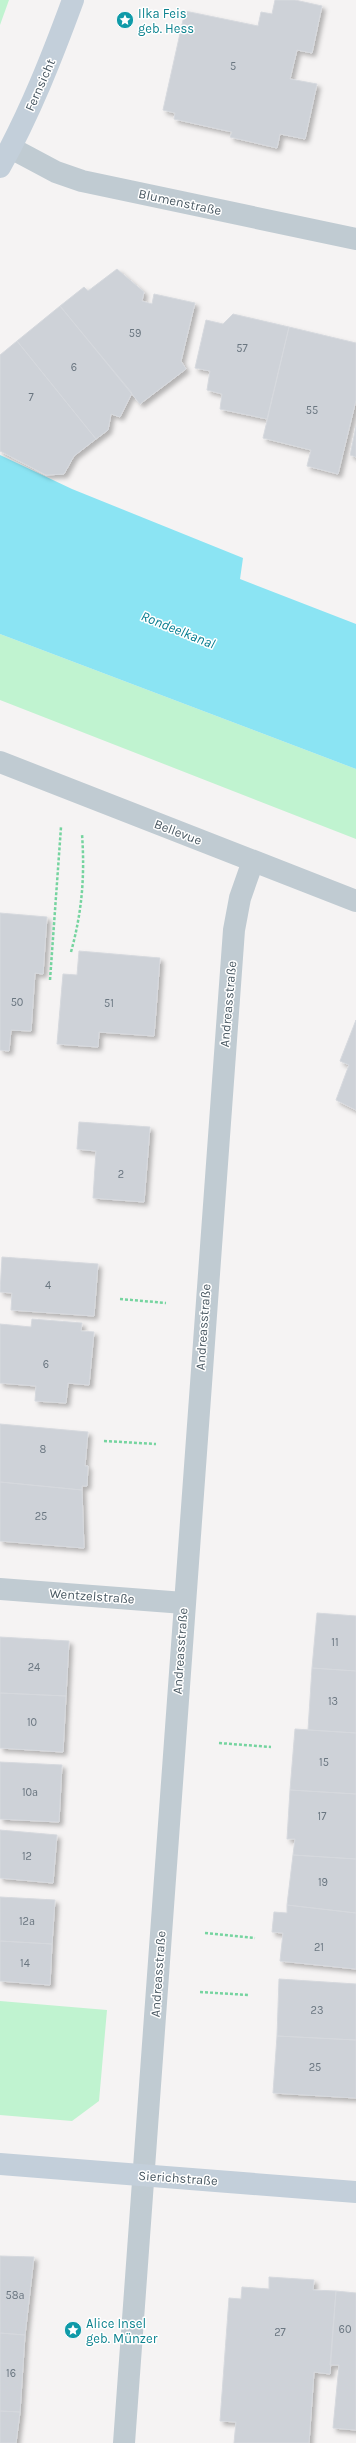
<svg xmlns="http://www.w3.org/2000/svg" width="356" height="2443" font-family="Karla,sans-serif">
<style>
.green{fill:#c0f3d0}
.water{fill:#8be4f3}
.building{fill:#ced2d8;stroke:#d6d9de;filter:url(#shadow)}
.lines{fill:none;stroke-linecap:round;stroke-linejoin:round}
.path{stroke:#75d49f;stroke-width:2.5;stroke-dasharray:3 2;stroke-linecap:butt}
.street{stroke:#c0cbd2;stroke-width:22}
.secondary{stroke:#c3cfda;stroke-width:22}
.labels{text-anchor:middle;dominant-baseline:central;stroke-width:3;stroke-linejoin:round;paint-order:stroke}
.number-label{font-size:11px;fill:#6a7680}
.culture-label{font-size:13px;fill:#0d838f;stroke:#fff;text-anchor:start}
.street-label{font-size:13px;fill:#495862;stroke:#fff}
.water-label{font-size:14px;font-style:italic;fill:#067d90;stroke:#fff}
</style>
<defs>
<filter id="shadow"><feDropShadow dx="3.5" dy="3.5" stdDeviation="2" flood-color="#0004"/></filter>
</defs>
<rect width="100%" height="100%" fill="#f5f3f3"/>
<path class="green" d="M 0,0 L 9,0 L 0,25 Z
M 0,634 L 356,769 L 356,839 L 0,700 Z
M 0,2001 L 107,2010 L 99,2101 L 72,2121 L 0,2115 Z"/>
<path class="water" d="M 0,455 L 72,489 L 243,558 L 240,579 L 356,624 L 356,769 L 0,634 Z"/>
<path class="building" d="M 275,0 L 295,0 L 322,6 L 312,53 L 297,50 L 290,79 L 317,84 L 305,139 L 280,134 L 277,148 L 230,137 L 232,132 L 174,119 L 175,113 L 163,110 L 185,11 L 258,26 L 261,12 L 272,14 Z
M 117,269 L 144,292 L 142,301 L 152,304 L 154,294 L 195,303 L 181,361 L 186,369 L 140,404 L 60,306 L 84,287 L 88,291 Z
M 60,306 L 132,393 L 120,417 L 111,414 L 108,430 L 96,439 L 17,341 Z
M 233,314 L 289,327 L 267,419 L 220,409 L 222,394 L 207,390 L 210,371 L 195,368 L 206,320 L 223,324 Z
M 289,327 L 356,343 L 356,400 L 338,474 L 307,466 L 311,450 L 263,438 Z
M 17,341 L 96,439 L 74,456 L 64,474 L 46,475 L 0,451 L 0,355 Z
M 356,426 L 356,457 L 350,455 Z
M 0,913 L 47,917 L 43,974 L 35,973 L 31,1031 L 11,1030 L 9,1051 L 0,1050 Z
M 79,951 L 160,958 L 154,1036 L 99,1032 L 98,1047 L 57,1044 L 63,974 L 77,975 Z
M 356,1020 L 356,1110 L 336,1100 L 349,1065 L 340,1061 Z
M 79,1122 L 150,1127 L 144,1202 L 93,1198 L 96,1151 L 77,1149 Z
M 2,1257 L 98,1264 L 94,1316 L 11,1310 L 12,1293 L 0,1292 Z
M 32,1319 L 82,1323 L 81,1331 L 94,1332 L 89,1385 L 68,1383 L 66,1403 L 35,1401 L 36,1386 L 0,1383 L 0,1324 L 31,1327 Z
M 0,1424 L 88,1432 L 85,1466 L 88,1466 L 87,1486 L 82,1486 L 82,1490 L 0,1482 Z
M 0,1482 L 82,1490 L 84,1548 L 0,1541 Z
M 317,1613 L 356,1616 L 356,1671 L 312,1668 Z
M 0,1637 L 69,1641 L 66,1696 L 0,1693 Z
M 312,1668 L 356,1671 L 356,1733 L 308,1730 Z
M 0,1693 L 66,1696 L 63,1752 L 0,1748 Z
M 295,1729 L 356,1733 L 356,1794 L 290,1790 Z
M 0,1762 L 62,1765 L 59,1822 L 0,1819 Z
M 290,1790 L 356,1794 L 356,1859 L 293,1855 L 295,1839 L 287,1839 Z
M 0,1830 L 57,1835 L 53,1883 L 0,1878 Z
M 293,1855 L 356,1859 L 356,1913 L 287,1905 Z
M 0,1897 L 55,1900 L 52,1944 L 0,1941 Z
M 287,1905 L 356,1913 L 356,1969 L 280,1961 L 283,1933 L 272,1932 L 274,1912 L 287,1913 Z
M 0,1941 L 52,1944 L 50,1985 L 0,1981 Z
M 279,1979 L 356,1984 L 356,2040 L 277,2036 Z
M 277,2036 L 356,2040 L 356,2098 L 273,2093 Z
M 0,2256 L 34,2257 L 25,2335 L 0,2333 Z
M 269,2277 L 314,2280 L 313,2290 L 336,2291 L 330,2374 L 314,2372 L 309,2443 L 234,2443 L 236,2422 L 220,2421 L 229,2298 L 241,2299 L 242,2287 L 269,2289 Z
M 336,2291 L 356,2293 L 356,2430 L 333,2428 L 339,2365 L 330,2365 Z
M 0,2333 L 25,2335 L 20,2412 L 0,2411 Z
M 0,2411 L 20,2412 L 16,2443 L 0,2443 Z"/>
<g class="lines">
<path class="path" d="M 71,952 C 82,912 85,876 82,834
M 50,980 L 61,827
M 120,1299 L 166,1303
M 104,1441 L 156,1444
M 219,1743 L 271,1747
M 205,1933 L 255,1938
M 200,1992 L 248,1995"/>
<path class="street" d="M 11,148 L 56,172 L 82,181 L 356,239
M 0,762 L 356,901
M 0,1589 L 184,1603
M 124,2443 L 234,930 L 240,898 L 253,861"/>
<path class="secondary" d="M 0,167 C 30,113 52,57 73,0
M 0,2164 L 356,2192"/>
</g>
<defs>
<symbol id="sight-disc" viewBox="-11 -11 22 22"><circle r="9.5" fill="#0f9aa8" stroke="#fff"/><path d="M0-6L1.8-2.2L6-1.7L2.9 1.2L3.7 5.4L0 3.3L-3.7 5.4L-2.9 1.2L-6-1.7L-1.8-2.2Z" fill="#fff"/></symbol>
</defs>
<g fill-rule="evenodd">
<use href="#sight-disc" x="115" y="10" width="20" height="20"/>
<use href="#sight-disc" x="63" y="2320" width="20" height="20"/>
</g>
<g class="labels">
<g class="number-label">
<text x="233" y="66">5</text>
<text x="135" y="333">59</text>
<text x="242" y="348">57</text>
<text x="74" y="367">6</text>
<text x="31" y="397">7</text>
<text x="312" y="410">55</text>
<text x="17" y="1002">50</text>
<text x="109" y="1003">51</text>
<text x="121" y="1174">2</text>
<text x="48" y="1285">4</text>
<text x="46" y="1364">6</text>
<text x="43" y="1449">8</text>
<text x="41" y="1516">25</text>
<text x="335" y="1642">11</text>
<text x="34" y="1667">24</text>
<text x="333" y="1701">13</text>
<text x="32" y="1722">10</text>
<text x="324" y="1762">15</text>
<text x="30" y="1792">10a</text>
<text x="322" y="1816">17</text>
<text x="27" y="1856">12</text>
<text x="323" y="1882">19</text>
<text x="27" y="1921">12a</text>
<text x="319" y="1947">21</text>
<text x="25" y="1963">14</text>
<text x="317" y="2010">23</text>
<text x="315" y="2067">25</text>
<text x="15" y="2295">58a</text>
<text x="345" y="2329">60</text>
<text x="280" y="2332">27</text>
<text x="11" y="2373">16</text>
</g>
<g class="culture-label">
<text x="138" y="13">Ilka Feis<tspan x="138" dy="15">geb. Hess</tspan></text>
<text x="86" y="2323">Alice Insel<tspan x="86" dy="15">geb. Münzer</tspan></text>
</g>
<g class="street-label">
<text transform="translate(40 85) rotate(-66)">Fernsicht</text>
<text transform="translate(180 202) rotate(12)">Blumenstraße</text>
<text transform="translate(178 832) rotate(21)">Bellevue</text>
<text transform="translate(228 1004) rotate(-85)">Andreasstraße</text>
<text transform="translate(203 1327) rotate(-86)">Andreasstraße</text>
<text transform="translate(92 1596) rotate(4)">Wentzelstraße</text>
<text transform="translate(180 1651) rotate(-86)">Andreasstraße</text>
<text transform="translate(158 1974) rotate(-86)">Andreasstraße</text>
<text transform="translate(178 2178) rotate(4)">Sierichstraße</text>
</g>
<g class="water-label">
<text transform="translate(178 630) rotate(22)">Rondeelkanal</text>
</g>
</g>
</svg>
